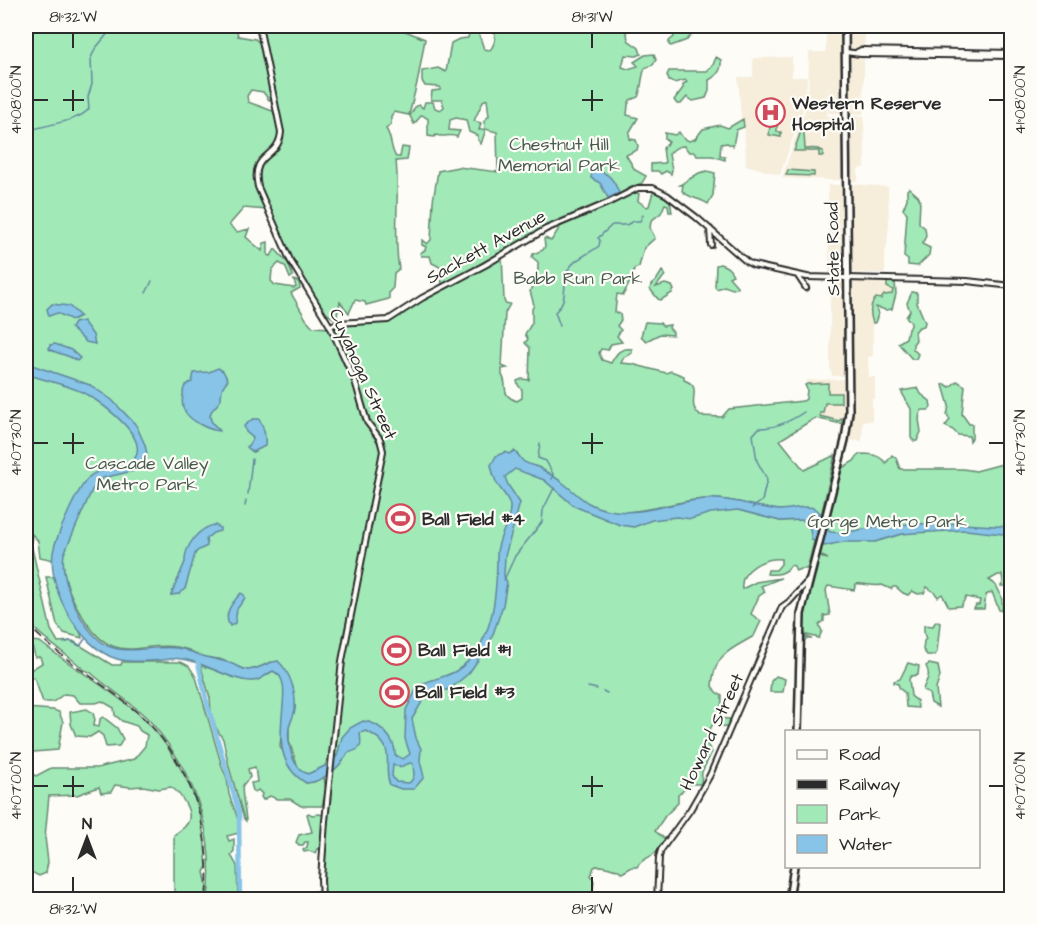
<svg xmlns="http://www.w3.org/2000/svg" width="1037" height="925" font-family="'Architects Daughter',sans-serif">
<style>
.built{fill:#f6eddb}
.green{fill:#a1e9b7;stroke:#668a71;stroke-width:1.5}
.water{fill:#87c4e7;stroke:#62879c;stroke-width:1.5;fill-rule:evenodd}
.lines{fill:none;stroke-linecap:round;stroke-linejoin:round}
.stream{stroke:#62879c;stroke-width:1.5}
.river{stroke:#87c4e7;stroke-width:4.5}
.secondary-casing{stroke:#2b2b2b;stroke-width:8}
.primary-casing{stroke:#2b2b2b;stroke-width:10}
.secondary{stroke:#fdfcf7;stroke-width:4}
.primary{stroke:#fdfcf7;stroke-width:5}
.rail{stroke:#2b2b2b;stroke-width:1.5;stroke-dasharray:9 4.5;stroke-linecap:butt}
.ticks{fill:none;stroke:#2b2b2b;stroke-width:2}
.labels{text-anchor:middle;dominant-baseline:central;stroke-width:4.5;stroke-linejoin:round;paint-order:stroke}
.poi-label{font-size:18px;font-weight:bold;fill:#2b2b2b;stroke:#fdfcf7;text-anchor:start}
.park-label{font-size:18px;fill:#485a4e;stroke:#fdfcf7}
.street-label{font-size:18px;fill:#2b2b2b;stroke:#fdfcf7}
.neatline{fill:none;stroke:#2b2b2b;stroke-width:2}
.ticks-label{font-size:15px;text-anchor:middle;fill:#2b2b2b}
</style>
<rect width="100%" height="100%" fill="#fdfcf7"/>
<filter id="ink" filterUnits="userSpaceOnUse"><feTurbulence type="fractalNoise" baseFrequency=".0167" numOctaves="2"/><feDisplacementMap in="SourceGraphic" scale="12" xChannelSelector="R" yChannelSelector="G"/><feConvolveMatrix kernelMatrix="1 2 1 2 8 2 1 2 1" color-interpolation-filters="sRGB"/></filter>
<g filter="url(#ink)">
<path class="built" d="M 826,26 L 865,26 L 863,114 L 850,113 L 850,76 L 841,76 L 841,113 L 828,113 L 827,76 L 827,116 L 864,116 L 865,167 L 858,169 L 858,181 L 782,178 L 808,101 L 809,52 L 826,52 Z
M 792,57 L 792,77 L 807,77 L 806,94 L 803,109 L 780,175 L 746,165 L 744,120 L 741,117 L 738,77 L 753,77 L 753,58 Z
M 854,184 L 888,187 L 889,224 L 887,245 L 885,251 L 885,273 L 854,273 L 852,271 L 851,210 L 852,187 Z
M 828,185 L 839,185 L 841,187 L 842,270 L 839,273 L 829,273 Z
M 848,277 L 895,279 L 897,288 L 896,300 L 872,300 L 873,356 L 868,357 L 868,363 L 869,377 L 875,377 L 875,399 L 872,399 L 872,421 L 863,421 L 862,441 L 845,440 L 847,425 L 815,418 L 809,384 L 807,384 L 807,380 L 809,380 L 850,379 Z
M 830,280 L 843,280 L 845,283 L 845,376 L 832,376 L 830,367 Z
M 773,891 L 790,891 L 790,896 L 813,897 L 813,899 L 773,900 Z"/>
<path class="green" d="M 26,26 L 236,26 L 238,36 L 255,39 L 260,43 L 272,98 L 269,100 L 263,92 L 251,90 L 247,96 L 248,102 L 278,113 L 259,26 L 393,26 L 425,39 L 418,79 L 409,115 L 394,112 L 391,116 L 391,124 L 386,129 C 392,137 390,148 396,157 L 400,157 L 402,147 L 409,148 L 407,160 L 396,161 C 400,197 393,233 399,269 L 394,273 L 393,288 L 389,292 L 389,299 L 366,305 L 365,302 L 355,300 L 349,313 L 340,302 L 336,320 L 319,308 L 293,266 L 267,210 L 244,208 L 229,225 L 237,232 L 249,229 L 246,237 L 262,251 L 264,243 L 268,242 L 268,255 L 271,256 L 275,249 L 288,263 L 293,276 L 290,278 L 285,266 L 279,263 L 272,270 L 271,281 L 275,285 L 294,288 L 296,287 L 294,280 L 299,282 L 300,288 L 291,293 L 306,319 L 313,327 L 330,328 L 355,381 L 368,428 L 383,451 L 385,446 L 383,439 L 371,423 L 361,393 L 335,335 L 334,330 L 337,327 L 335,324 L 382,322 L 422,298 L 502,255 L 504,300 L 505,303 L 510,304 L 505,313 L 502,366 L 507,368 L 502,369 L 502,375 C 509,386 499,395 517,401 L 522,398 L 522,390 L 518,385 L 517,381 L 522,379 L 529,380 L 530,348 L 525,343 L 528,339 L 525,334 L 532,323 L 532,309 L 534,305 L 530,291 C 538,282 538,273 538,262 L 532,257 L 533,254 L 543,250 L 545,246 L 544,239 L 545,238 L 551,241 L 560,227 L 567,222 L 567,220 L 635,192 L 639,194 L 638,201 L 647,207 L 649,206 L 653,192 L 660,194 L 670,201 L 672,212 L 669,212 L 668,205 L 665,204 L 661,213 L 651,221 L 650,228 L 655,238 L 644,248 L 639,267 L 634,269 C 634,276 627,288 623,295 L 617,294 L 615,312 L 620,314 L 621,320 L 617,326 L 621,330 L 617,336 L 622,342 L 611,344 L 608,350 L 601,349 L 599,353 L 602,360 L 611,363 C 616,354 620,347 632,349 L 632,353 L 624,357 L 621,363 L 632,364 L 666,373 L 671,371 L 684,376 L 684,380 C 701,386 691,396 694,407 C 695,411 698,413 700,416 L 722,417 L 729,409 L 803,401 L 806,399 L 807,389 L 805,385 L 807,384 L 828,383 L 828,393 L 841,393 L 841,403 L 825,403 L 823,413 L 820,413 L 820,416 L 839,421 L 842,418 L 842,424 L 815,418 L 780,440 L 804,470 L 835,455 L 821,516 L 820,513 C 804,505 797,510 780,510 C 759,509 739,500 717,499 C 676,496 626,526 586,504 C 578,498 570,490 562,483 L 564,496 L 633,524 L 697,506 L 738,510 L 780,521 L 802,520 L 809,525 L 814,542 L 807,569 L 800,569 L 796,571 L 794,566 L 791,565 C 785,574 778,575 767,574 L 768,570 L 776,570 L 781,564 L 781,559 C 765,557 739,570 742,589 L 756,582 L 781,578 L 761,586 L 765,592 L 759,596 L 751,614 L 761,621 L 754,636 C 730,650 714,654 712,686 L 716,692 L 722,696 C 722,704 722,709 715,713 L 717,718 L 729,719 L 731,721 L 727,728 L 714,722 C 707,736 701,737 712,752 L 702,772 L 701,784 L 691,784 L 678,795 L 678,803 L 665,816 L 655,831 L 665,839 C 661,844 659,849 655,853 C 648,859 641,859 637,867 L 632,867 L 622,873 L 619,870 C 610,870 603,863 594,867 L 591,876 L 594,881 L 593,891 L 584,899 L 315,899 L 315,891 L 319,890 L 321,892 L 342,661 L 376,482 L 343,638 L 329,755 L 325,766 L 308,774 L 301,772 L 297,765 L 289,741 L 289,727 L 295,709 L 293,687 L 271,662 C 264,665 257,669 249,670 C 239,670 229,662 219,659 C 213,658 207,658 201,656 C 197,655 193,652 189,650 C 143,635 117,673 83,617 C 72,600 64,583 63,562 L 40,557 L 38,541 L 32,534 L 31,544 L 51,630 L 58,642 L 73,641 L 112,665 L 121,665 L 122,662 L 181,662 L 189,666 L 196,677 L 223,770 C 229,778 227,785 229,794 C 233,808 240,818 239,833 L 227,836 L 229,841 L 234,839 L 234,851 L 231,855 L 237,866 L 238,899 L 208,899 C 214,844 201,792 170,747 C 163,737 156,727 147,718 C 129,701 108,688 90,672 C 82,670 80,665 74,661 C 57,648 40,636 26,620 L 26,522 L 30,527 L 26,514 Z
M 467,26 L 476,26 L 484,49 L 490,50 C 496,43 496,34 493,26 L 625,26 L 624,30 L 627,33 L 628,40 L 639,48 L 641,54 L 637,56 L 625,55 L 622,67 L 628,69 L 638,66 L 634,62 L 645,55 L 654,54 L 656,60 L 653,65 L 645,68 C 641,78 642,88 638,97 L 630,100 L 628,105 L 627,115 L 638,118 L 629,133 L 630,139 L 636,140 L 638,146 L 637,150 L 626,155 L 635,170 L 646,176 L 642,183 L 629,188 L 611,199 L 552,224 L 442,285 L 440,267 L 432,263 L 430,256 L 421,256 L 420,253 L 425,250 L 426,247 L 422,245 L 422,240 L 427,244 L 431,240 L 433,201 L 438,171 L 458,167 L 498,172 L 497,132 L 485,129 L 484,121 L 489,116 L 487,99 L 483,101 L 474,121 L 481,123 L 479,130 L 484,129 L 485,132 L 481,144 L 478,140 L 478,136 L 469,132 L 466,120 L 456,118 L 450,120 L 449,130 L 460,131 L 457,137 C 450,133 444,138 436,135 L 434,137 L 428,136 L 428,119 L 422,115 L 414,124 L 410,116 L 415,107 L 419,105 L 423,108 L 425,102 L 433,102 L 435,108 L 440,110 L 444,107 L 442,100 L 431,100 L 432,91 L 440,90 L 440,87 L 425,86 L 422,81 L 422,71 L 438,68 L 446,72 L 451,43 L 459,39 L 468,38 L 469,33 Z
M 678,26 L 691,26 L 693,33 L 687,40 L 671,46 L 669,45 L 669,41 L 674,37 L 672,30 Z
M 716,57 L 721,60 C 722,70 718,75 709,80 L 709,91 L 706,98 L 693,101 L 687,97 L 681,104 L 677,104 L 674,100 L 683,88 L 683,84 L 687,82 L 685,80 L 674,83 L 669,81 L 667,75 L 669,71 L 707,71 L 713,65 Z
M 771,116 L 777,116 L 777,132 L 781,132 L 781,137 L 769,135 Z
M 743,119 L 744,127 L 736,130 L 733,146 L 727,143 L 721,144 L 720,155 L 725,157 L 725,160 L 712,156 L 697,156 L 695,152 L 689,152 L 684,146 C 677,146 674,149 669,154 L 672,170 L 671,174 L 666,171 L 661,174 L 658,171 L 651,171 L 651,164 L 665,163 L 663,148 L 669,142 L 665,139 L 665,133 L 675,135 L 679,132 L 683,138 L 689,141 L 695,139 L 703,129 L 720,125 L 728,128 Z
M 801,131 L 804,133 L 805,149 C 812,149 815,147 823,151 L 823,156 L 819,156 L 819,151 L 794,151 Z
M 788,170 L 814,172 L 814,176 L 786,175 Z
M 707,171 L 715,173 L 713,195 L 708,204 C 700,198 690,199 682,191 L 683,185 L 680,185 L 699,173 Z
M 909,188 L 918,196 L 920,200 L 919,223 L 925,228 L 926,236 L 922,244 L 930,248 L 929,255 L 918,266 L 908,265 L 908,260 L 904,257 L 907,213 L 903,209 L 907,199 L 907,190 Z
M 720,264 C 726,266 730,268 733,275 L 729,277 L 737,286 L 737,288 L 733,289 L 724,286 L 717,289 L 715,287 L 716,265 Z
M 662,271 L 665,275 L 656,287 L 665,284 L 672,286 L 674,290 L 672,293 L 661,300 L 658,299 L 650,289 L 651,285 L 656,281 Z
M 887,281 L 895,283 L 896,294 L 892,309 L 886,310 L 876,307 L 878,314 L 875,323 L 873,323 C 870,315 869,305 876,298 L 881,299 L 884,295 L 892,294 L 893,290 L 887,287 Z
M 912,292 L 917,293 L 917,303 L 925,322 L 924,326 L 919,327 L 915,332 L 916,340 L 913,344 L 913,349 L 918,354 L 916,359 L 912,359 L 898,343 L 906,338 L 908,329 L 911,326 L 911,322 L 906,317 L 910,311 L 907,303 Z
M 645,322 L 660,323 L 663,326 L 670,325 L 669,328 L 673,332 L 673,335 L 660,334 L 646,341 L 641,336 Z
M 957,381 L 965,386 L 962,414 L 969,424 L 972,424 L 972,438 L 970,441 L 969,436 L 958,435 L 953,430 L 945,426 L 950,420 L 947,415 L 949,406 L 943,385 L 945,384 L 950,387 Z
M 918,388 L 921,394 L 930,401 L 931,407 L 929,410 L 922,410 C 917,417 920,424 921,432 L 917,441 L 914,441 L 911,438 L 911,409 L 901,391 Z
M 859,454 C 871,454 878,454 886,463 L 892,455 L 896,458 L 900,469 L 963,469 L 976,471 L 1006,463 L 1011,459 L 1011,587 L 1001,586 L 1003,583 L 1002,575 L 998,575 L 989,580 C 999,585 1004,600 1002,611 L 999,610 L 992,592 L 986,595 L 984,609 L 974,609 L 976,605 L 979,605 L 980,600 L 966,597 L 961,606 L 949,607 L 942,594 L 938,597 L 935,593 L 927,587 L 924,593 L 918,594 L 912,591 L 908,595 L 903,593 L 896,587 L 893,587 L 891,589 L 882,585 C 874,587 864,583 856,584 L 854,590 L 828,586 L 826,590 L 830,615 L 824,616 L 824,621 L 819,625 L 822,631 L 819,638 L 807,635 L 807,637 L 812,639 L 805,639 L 805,633 L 802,633 C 804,613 810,594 814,574 L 816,573 L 819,557 L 828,559 L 820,555 L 822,546 L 831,545 L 830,532 L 825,528 L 837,471 L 854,461 Z
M 46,577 L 54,577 L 81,634 L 82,638 L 64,633 L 57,625 Z
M 936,621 L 940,623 L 937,652 L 935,655 L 927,655 L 923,650 L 924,641 L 926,639 L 924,633 L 924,625 L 933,626 Z
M 31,641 L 40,642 L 44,645 C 75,669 110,689 140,715 C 165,737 195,787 201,819 C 204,835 206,851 207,867 L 204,872 L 207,886 L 204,899 L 174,899 L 174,835 C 178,832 183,829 186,825 C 196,814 180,793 171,787 L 159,789 L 143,786 L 130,787 L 115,785 L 111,792 L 101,793 L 99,787 L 77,795 L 49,796 L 45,837 L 48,862 L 46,873 L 39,876 L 31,872 L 26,867 L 26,708 L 53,710 L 59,712 L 63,722 L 58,750 L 33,752 L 26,764 L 27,771 L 36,776 L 51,768 L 97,768 L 134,759 L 145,746 L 147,735 L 140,731 L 137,726 L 122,721 L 115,715 L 114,708 L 102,701 L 96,703 L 80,703 L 73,695 L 64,694 L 53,702 L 43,702 L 34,677 L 30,679 L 27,676 L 29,671 L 42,663 L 40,657 L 35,657 Z
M 908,663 L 919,666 L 918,675 L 911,676 L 909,679 L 911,696 L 917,701 L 918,708 L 906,707 L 905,693 L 900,689 L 898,684 L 894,683 L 894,681 L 900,679 Z
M 929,664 L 938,666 L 940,676 L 936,689 L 938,707 L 931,703 L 929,694 L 923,690 C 925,680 932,678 926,666 Z
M 202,666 C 219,670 238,683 256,680 C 263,679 266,674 273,671 C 277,673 281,676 283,681 C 287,694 281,732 280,747 L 306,783 L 314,782 L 324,777 L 326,791 L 322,806 L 301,806 L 290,799 L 277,799 L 270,796 L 263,800 L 261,797 L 262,794 L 258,790 L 255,792 L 253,791 L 251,783 L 257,782 L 255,767 L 248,769 L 250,777 C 248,780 245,782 243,785 C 240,789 246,813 246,821 L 244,819 L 229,767 L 223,739 L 216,728 L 211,713 L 210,698 L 201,667 Z
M 776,676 L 785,679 L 783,692 L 770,692 L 771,681 Z
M 87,709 L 93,713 L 95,720 L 93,726 L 99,727 L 100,719 L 103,717 L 117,728 L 123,739 L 119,746 L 106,747 L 103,736 L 98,732 L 90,737 L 76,736 L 71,724 L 70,712 Z
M 309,813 L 312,815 L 318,814 L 324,815 L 321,848 L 317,849 L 315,853 L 309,851 L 304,852 L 303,850 L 307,847 L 308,842 L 305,842 L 303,845 L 299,845 L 296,842 L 299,835 L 312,832 L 307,814 Z"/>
<path class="water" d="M 596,170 C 609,173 614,180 619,193 L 608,198 L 600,183 L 591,178 L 592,172 Z
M 52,304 L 69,306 L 80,316 L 72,320 L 57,313 L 49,316 L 47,309 Z
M 83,321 L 93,335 L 95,344 L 86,342 L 71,328 L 74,323 Z
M 55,344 L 71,350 L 80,358 L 77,361 C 68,354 57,354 49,349 L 50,345 Z
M 26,363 L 90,385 L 112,400 L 136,425 L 145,445 L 147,454 L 145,462 L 137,470 L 103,478 L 92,490 L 64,554 C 59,581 83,634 108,646 C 129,655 155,645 177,648 C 187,649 194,654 203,656 C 212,659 221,660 230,663 C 236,665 241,669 247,670 C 258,670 267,662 278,661 C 291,673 296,692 295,709 C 294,716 290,722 289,728 C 287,743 292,769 308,774 L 325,766 L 337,756 L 342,737 L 350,728 L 363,721 C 379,722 396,739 395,755 L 403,759 L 410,754 L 405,739 L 406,710 L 418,686 C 430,679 444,678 456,671 C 494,646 497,595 497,554 C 497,538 511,522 510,506 C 509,497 500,490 496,482 C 494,477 492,470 491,465 L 496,456 L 505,452 L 509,454 L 514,451 C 519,454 519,457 523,461 C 528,465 535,465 540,468 C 545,471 558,479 563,483 C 580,496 586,506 609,510 C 645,518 681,497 717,499 C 739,500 758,508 780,510 C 791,510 807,504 816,509 C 823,513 822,525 830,532 L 843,533 L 885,525 L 946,523 L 1011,527 L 1011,535 L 966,530 L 914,533 L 902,534 L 875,542 L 844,542 L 822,546 L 812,540 L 809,525 L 802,520 L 780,521 L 738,510 L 711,513 L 691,519 L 677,517 L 652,520 L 634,527 L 620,525 L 574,506 L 544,480 L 515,469 L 505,477 L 508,485 L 520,503 L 505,556 L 504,576 L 507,582 L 503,605 L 490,643 L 469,673 L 451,688 L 423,700 L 412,719 L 416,738 L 421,749 L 420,761 L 424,777 L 414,789 L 401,789 L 390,785 C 381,763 400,747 366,731 L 360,733 C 362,747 362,749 348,753 C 340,768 322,782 306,783 C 255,753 303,683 273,671 C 266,674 261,681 253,681 C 230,682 194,655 171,659 C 158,661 129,663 117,659 C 79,648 42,583 55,544 C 61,527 77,489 90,476 C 103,464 142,472 137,445 C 133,426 98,400 82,392 C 64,384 44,380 26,374 ZM 410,763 L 413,764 L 414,775 L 412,780 L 409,783 L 396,782 L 392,776 L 393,765 L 400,767 Z
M 218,368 L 223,371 L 228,380 C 221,387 222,389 221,398 C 219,407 207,409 211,420 C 212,425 218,427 220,431 C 208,430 190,421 184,410 C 182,406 182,399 183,395 C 183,387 185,384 192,382 L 194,373 L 209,372 Z
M 253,419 L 259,419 C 264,426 266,437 265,446 L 253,452 L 247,447 L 253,438 L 246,432 L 244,426 Z
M 215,525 L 220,528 L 220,531 L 213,533 L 206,539 L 207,546 L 197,551 L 195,554 L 185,589 L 179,594 L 171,595 L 185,562 C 184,547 199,527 215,525 Z
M 241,593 L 244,595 L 245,598 L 237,609 L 235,623 L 230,626 C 222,614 233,602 241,593 Z"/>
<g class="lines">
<path class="stream" d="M 26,132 C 43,124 77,123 89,109 L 88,97 L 92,84 L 91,58 L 95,49 L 114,26
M 146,293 L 152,281
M 560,326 L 555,312 C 569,299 562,287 567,273 C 571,260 589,254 599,246 L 600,240 L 598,238 L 612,225 L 626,225 L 634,221 L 640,221 L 643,215
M 540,443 L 538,458 L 546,461 L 553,474 L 552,479
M 248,494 L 252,459
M 245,506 L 246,501
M 752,508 L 762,501 L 767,479 L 757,461 L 753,435 L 759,428 C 775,428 791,421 804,412
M 504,580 L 515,556 L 542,522 L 543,510 L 554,488
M 60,630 L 61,629
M 64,643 L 70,641 L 80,646 L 85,639
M 588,687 L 597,689
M 603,691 L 607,693"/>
<path class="river" d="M 198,663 L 207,703 L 239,813 L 240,900"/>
<defs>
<path id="secondary" d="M 259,26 L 281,132 C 279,160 250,151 258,187 L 290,260 L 330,326 L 355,381 L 367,422 L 380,439 L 383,451 L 342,661 L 325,821 L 321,879 L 322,900
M 845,52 L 861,54 L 1012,56
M 857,52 L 861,50 L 1012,53
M 710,229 L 711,245
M 798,276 L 806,288
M 330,326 L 338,323 L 388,320 L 422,298 L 485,265 L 546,229 L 610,202 L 638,188 L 653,188 L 667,195 L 696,217 L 747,262 L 753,265 L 807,277 L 967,281 L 1012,286
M 657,900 L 659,857 L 661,850 L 690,810 L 710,775 L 782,607 L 789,602 L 808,581"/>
<path id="primary" d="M 798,732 L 801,614 L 845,440 L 849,412 L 845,26
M 789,900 L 794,866"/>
</defs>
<use href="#secondary" class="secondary-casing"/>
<use href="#primary" class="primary-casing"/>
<use href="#secondary" class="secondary"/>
<use href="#primary" class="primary"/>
<path class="rail" d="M 26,623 C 55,654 91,675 125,702 C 186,749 214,824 206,900"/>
</g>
</g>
<path class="ticks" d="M 73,33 L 73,48M 592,33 L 592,48M 73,90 L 73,111M 592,90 L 592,111M 33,100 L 48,100M 63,100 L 84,100M 582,100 L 603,100M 989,100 L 1004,100M 73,433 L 73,454M 592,433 L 592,454M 33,443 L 48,443M 63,443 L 84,443M 582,443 L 603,443M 989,443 L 1004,443M 73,776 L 73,797M 592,776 L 592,797M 33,786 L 48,786M 63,786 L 84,786M 582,786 L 603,786M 989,786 L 1004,786M 73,877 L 73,892M 592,877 L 592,892"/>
<defs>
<symbol id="hospital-ring" viewBox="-11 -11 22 22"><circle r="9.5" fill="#fdfcf7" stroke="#d1495b" stroke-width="1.5"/><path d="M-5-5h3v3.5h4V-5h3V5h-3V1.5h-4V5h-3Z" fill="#d1495b"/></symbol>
<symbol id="stadium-ring" viewBox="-11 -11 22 22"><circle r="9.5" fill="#fdfcf7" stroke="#d1495b" stroke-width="1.5"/><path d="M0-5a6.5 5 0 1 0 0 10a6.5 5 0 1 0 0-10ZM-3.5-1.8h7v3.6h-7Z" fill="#d1495b"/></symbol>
</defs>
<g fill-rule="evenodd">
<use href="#hospital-ring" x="754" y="96" width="33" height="33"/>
<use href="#stadium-ring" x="384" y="502" width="33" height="33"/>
<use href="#stadium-ring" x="380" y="634" width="33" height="33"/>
<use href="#stadium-ring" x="378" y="676" width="33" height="33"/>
</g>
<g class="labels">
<g class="poi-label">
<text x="792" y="103">Western Reserve<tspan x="792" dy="21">Hospital</tspan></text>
<text x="422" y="519">Ball Field #4</text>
<text x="418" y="650">Ball Field #1</text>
<text x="415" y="692">Ball Field #3</text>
</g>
<g class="park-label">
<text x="559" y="144">Chestnut Hill<tspan x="559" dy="21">Memorial Park</tspan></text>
<text x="578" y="278">Babb Run Park</text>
<text x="147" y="463">Cascade Valley<tspan x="147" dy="21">Metro Park</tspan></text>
<text x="887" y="521">Gorge Metro Park</text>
</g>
<g class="street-label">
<text transform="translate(486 247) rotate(-29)">Sackett Avenue</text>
<text transform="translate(833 249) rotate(-91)">State Road</text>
<text transform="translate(363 374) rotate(66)">Cuyahoga Street</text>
<text transform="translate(712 732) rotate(-65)">Howard Street</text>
</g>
</g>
<rect width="1037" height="925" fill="none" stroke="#fdfcf7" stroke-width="66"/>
<rect x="785" y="730" width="195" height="138" fill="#fdfcf7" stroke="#a9a8a5" stroke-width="1.5"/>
<rect x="797" y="750" width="30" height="9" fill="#fdfcf7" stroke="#a9a8a5" stroke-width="1.5"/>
<text x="839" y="760" font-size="18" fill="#2b2b2b">Road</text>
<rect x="797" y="780" width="30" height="9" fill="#2b2b2b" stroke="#a9a8a5" stroke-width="1.5"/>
<text x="839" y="790" font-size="18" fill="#2b2b2b">Railway</text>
<rect x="797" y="805" width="30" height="18" fill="#a1e9b7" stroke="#a9a8a5" stroke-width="1.5"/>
<text x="839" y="820" font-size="18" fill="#2b2b2b">Park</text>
<rect x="797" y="835" width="30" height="18" fill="#87c4e7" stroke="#a9a8a5" stroke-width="1.5"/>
<text x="839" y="850" font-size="18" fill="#2b2b2b">Water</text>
<g transform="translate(87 838)" stroke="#fdfcf7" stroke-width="4.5" paint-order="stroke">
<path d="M0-4.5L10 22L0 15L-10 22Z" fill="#2b2b2b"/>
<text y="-9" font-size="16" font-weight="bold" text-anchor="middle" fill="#2b2b2b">N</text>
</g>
<rect x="33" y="33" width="971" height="859" class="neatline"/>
<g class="ticks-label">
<text x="73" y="22">81°32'W</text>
<text x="592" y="22">81°31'W</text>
<text transform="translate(16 100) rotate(-90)" y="5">41°08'00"N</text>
<text transform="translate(1020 100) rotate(-90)" y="5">41°08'00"N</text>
<text transform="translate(16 443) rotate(-90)" y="5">41°07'30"N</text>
<text transform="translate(1020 443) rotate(-90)" y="5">41°07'30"N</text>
<text transform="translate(16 786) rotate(-90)" y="5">41°07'00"N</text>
<text transform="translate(1020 786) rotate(-90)" y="5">41°07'00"N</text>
<text x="73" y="914">81°32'W</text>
<text x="592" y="914">81°31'W</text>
</g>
</svg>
